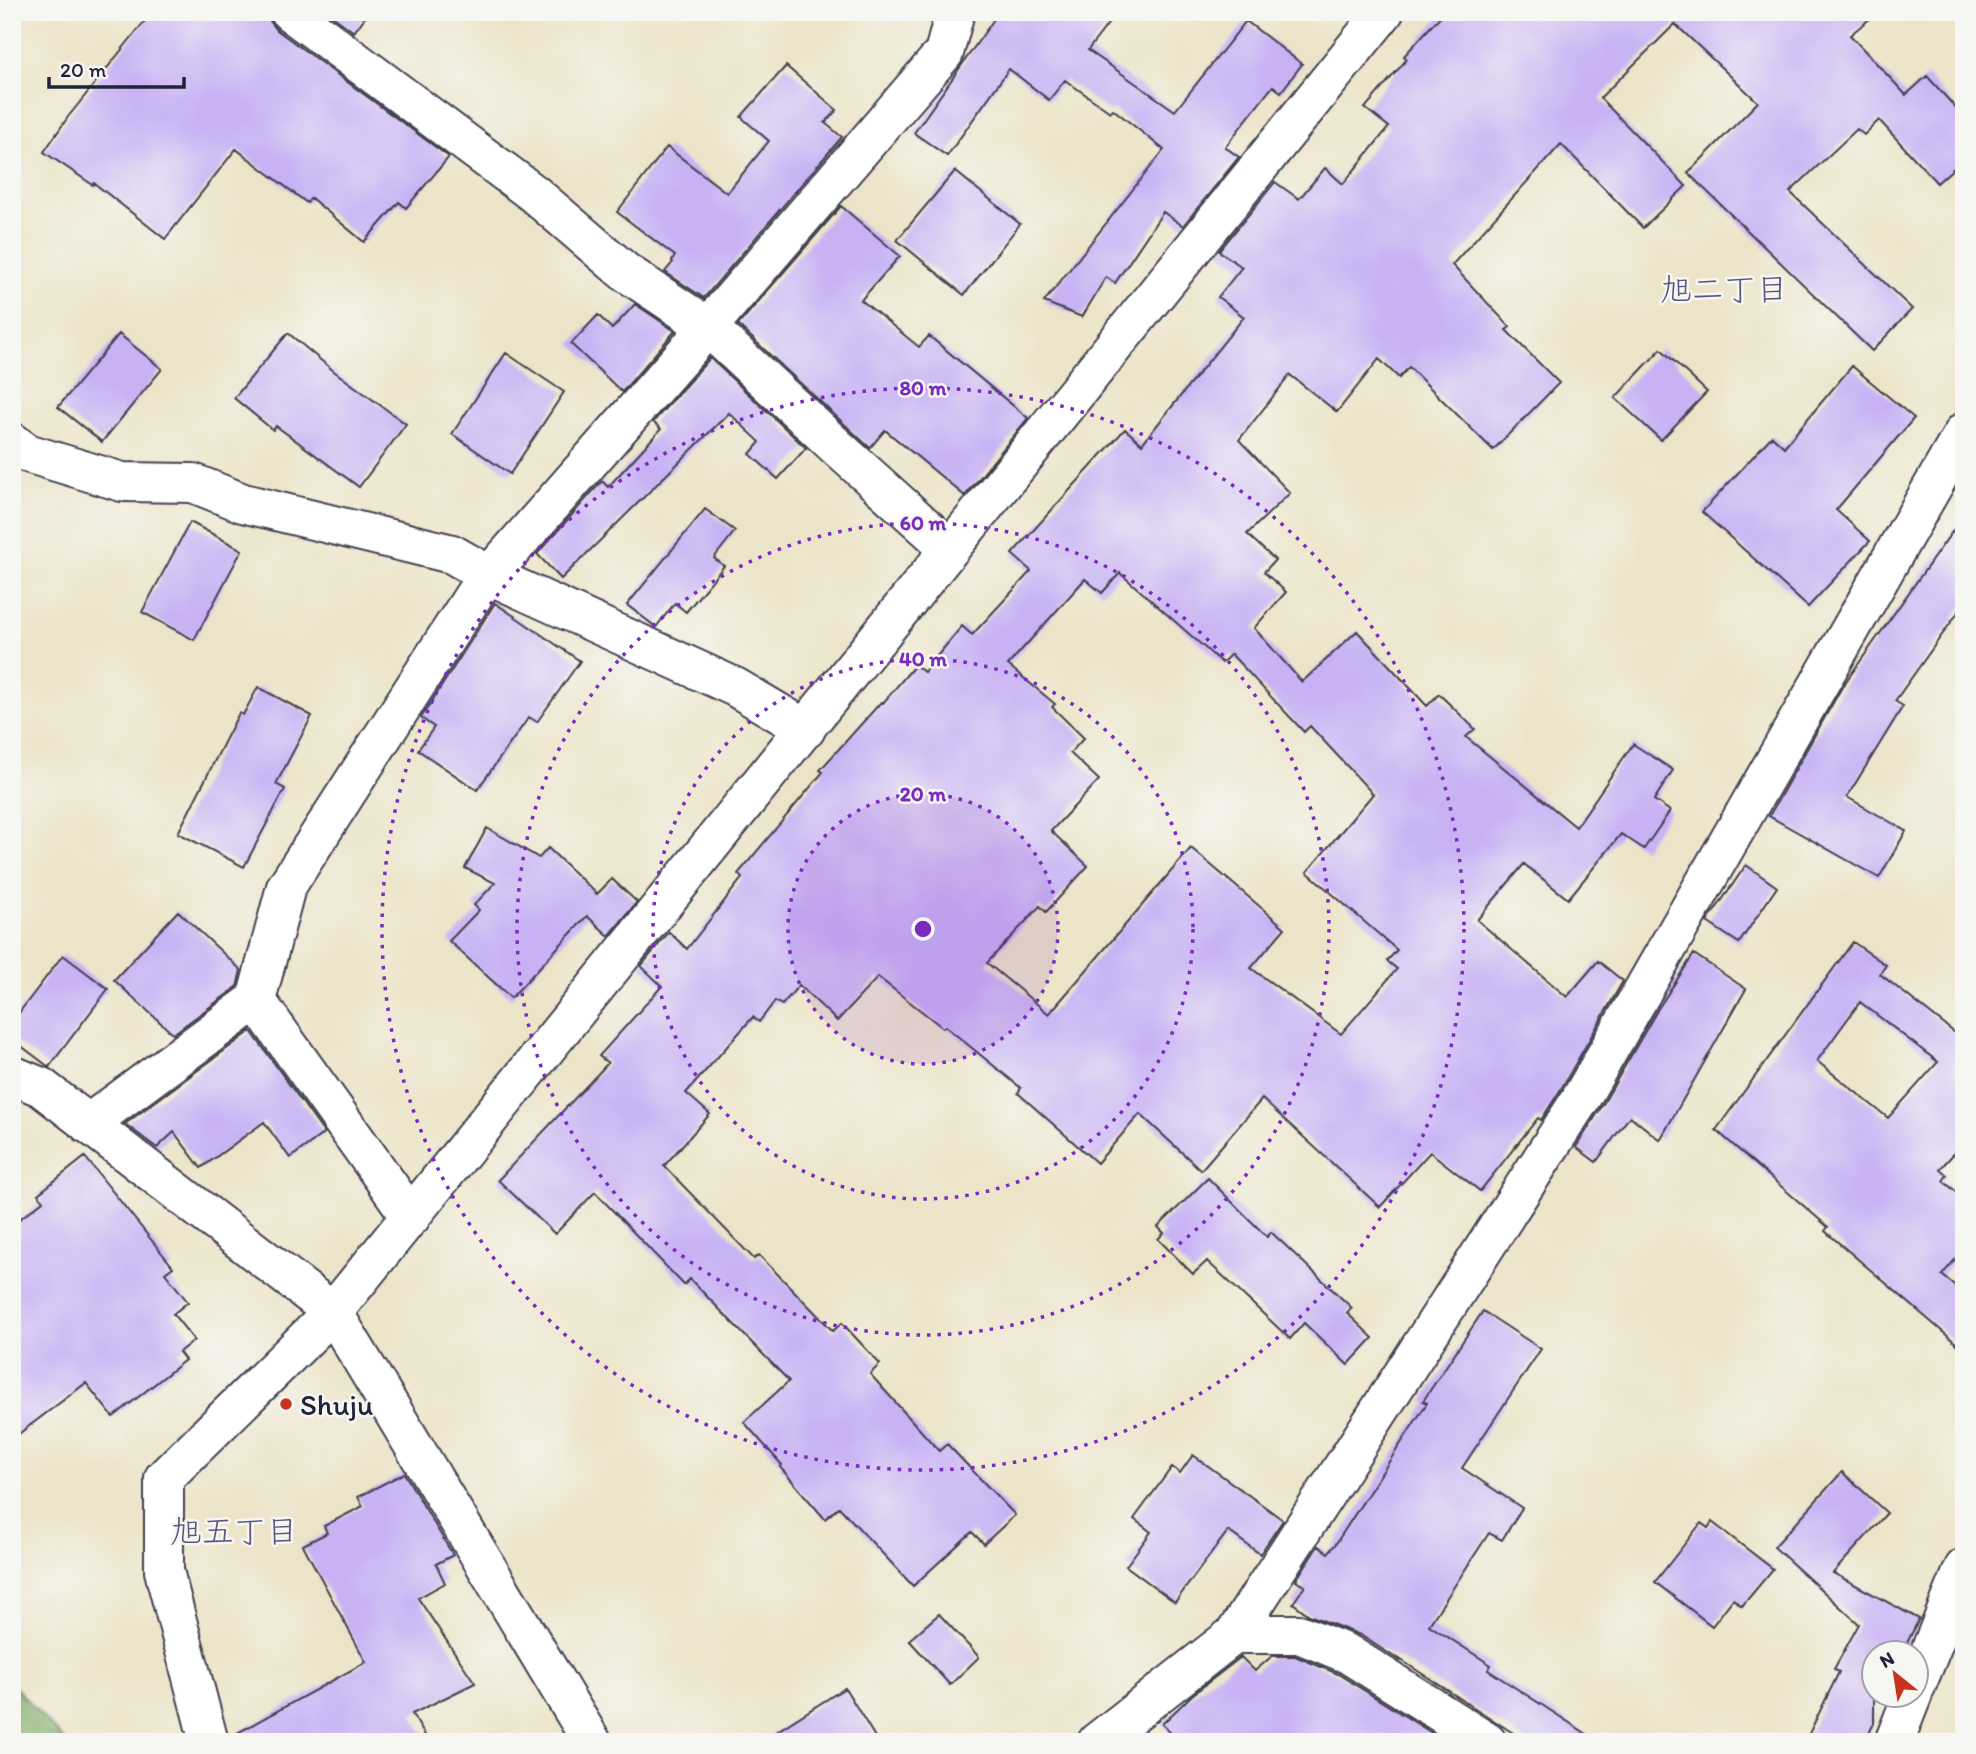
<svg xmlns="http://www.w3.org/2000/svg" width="1976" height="1754" font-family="Itim,'Klee One',sans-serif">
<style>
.forest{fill:#7aa862;stroke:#4e654e;stroke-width:2}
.building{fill:#c8b2f4;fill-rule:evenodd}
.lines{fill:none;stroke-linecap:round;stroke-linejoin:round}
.street-casing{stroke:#403f50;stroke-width:42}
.street{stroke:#fff;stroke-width:38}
.ring{fill:none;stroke:#7b2cbf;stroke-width:3.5;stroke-dasharray:3.5 7}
.poi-dot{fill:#c8321e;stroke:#f6f6f2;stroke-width:2.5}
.labels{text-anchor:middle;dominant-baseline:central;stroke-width:5;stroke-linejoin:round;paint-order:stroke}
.poi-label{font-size:30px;fill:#22223b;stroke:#f6f6f2;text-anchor:start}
.neighbourhood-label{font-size:32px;fill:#5c547c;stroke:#f6f6f2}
.centre{fill:#7b2cbf;stroke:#f6f6f2;stroke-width:3.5}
.ring-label{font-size:21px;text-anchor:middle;font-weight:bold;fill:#7b2cbf;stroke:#f6f6f2;stroke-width:5;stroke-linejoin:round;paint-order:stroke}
</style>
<rect width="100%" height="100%" fill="#f6f6f2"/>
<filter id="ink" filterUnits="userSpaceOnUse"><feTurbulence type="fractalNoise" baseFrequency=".0143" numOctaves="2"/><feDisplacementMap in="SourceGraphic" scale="14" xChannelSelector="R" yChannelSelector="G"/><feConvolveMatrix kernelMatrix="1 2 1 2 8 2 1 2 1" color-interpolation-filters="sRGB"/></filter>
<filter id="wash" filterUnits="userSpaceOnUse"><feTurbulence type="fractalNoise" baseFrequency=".00686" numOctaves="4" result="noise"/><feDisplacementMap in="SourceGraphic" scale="28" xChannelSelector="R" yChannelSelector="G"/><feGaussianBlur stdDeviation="1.57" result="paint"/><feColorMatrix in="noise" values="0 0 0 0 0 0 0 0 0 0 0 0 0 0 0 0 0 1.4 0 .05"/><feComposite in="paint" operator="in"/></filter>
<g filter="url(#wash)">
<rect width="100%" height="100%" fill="#ece4c8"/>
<path class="forest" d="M 12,1684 L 66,1742 L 12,1742 Z"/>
<g id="blocks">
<path class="building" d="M 152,12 L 269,12 L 270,21 L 277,30 L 449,157 L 406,208 L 399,202 L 364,242 L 311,198 L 307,203 L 236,149 L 165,239 L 94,183 L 93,185 L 44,152 L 68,117 Z
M 327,12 L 369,12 L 354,32 Z
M 999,12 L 1117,12 L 1088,50 L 1175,111 L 1246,21 L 1302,64 L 1281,92 L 1273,86 L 1225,147 L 1239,157 L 1183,226 L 1163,212 L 1115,283 L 1106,277 L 1082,317 L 1044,302 L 1164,150 L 1113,109 L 1110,112 L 1065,80 L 1049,100 L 1009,69 L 947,156 L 914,133 Z
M 1444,12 L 1878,12 L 1850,35 L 1906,95 L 1927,76 L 1964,117 L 1964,159 L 1937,183 L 1879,120 L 1864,135 L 1857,129 L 1790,192 L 1912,309 L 1872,351 L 1688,173 L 1758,102 L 1675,24 L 1600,98 L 1686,186 L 1643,228 L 1561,144 L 1452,265 L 1510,327 L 1506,330 L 1559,383 L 1493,450 L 1409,367 L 1399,378 L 1379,359 L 1337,412 L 1290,375 L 1239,440 L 1290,493 L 1247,534 L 1275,560 L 1264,572 L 1286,592 L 1254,628 L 1302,682 L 1357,631 L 1427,706 L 1439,694 L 1475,729 L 1466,737 L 1576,827 L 1633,744 L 1673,770 L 1654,800 L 1670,811 L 1644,849 L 1621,834 L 1568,899 L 1524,864 L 1477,920 L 1567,997 L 1598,961 L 1623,981 L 1561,1089 L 1541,1120 L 1538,1118 L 1480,1191 L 1430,1152 L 1380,1207 L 1262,1099 L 1201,1170 L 1140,1114 L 1097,1163 L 1018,1093 L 1021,1088 L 945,1026 L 943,1028 L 878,977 L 837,1021 L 799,985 L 782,1005 L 775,1001 L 759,1022 L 753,1017 L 686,1093 L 710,1114 L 664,1166 L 754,1259 L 759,1255 L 833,1331 L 842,1323 L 880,1364 L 870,1374 L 939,1451 L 947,1444 L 1015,1515 L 984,1544 L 972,1532 L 913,1586 L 839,1507 L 825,1519 L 780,1467 L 782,1465 L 744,1422 L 789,1381 L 690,1279 L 684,1285 L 595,1192 L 555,1234 L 498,1180 L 608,1063 L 599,1056 L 662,986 L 641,966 L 669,932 L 687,949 L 742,878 L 738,874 L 823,772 L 820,770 L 881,702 L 883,703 L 915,665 L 924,672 L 962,626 L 972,635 L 1031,571 L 1012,554 L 1125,429 L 1142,444 L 1244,317 L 1218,297 L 1242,267 L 1219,251 L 1275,182 L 1299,199 L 1325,168 L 1343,184 L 1389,127 L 1365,108 L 1407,59 L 1404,56 ZM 1120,573 L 1222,663 L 1231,654 L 1304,732 L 1310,726 L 1373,794 L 1307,872 L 1397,950 L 1387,961 L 1397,969 L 1341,1034 L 1251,968 L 1285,928 L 1191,848 L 1049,1014 L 987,963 L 1040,906 L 1046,912 L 1088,866 L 1051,831 L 1099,780 L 1070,753 L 1084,738 L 1052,707 L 1055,704 L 1008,665 L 1085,579 L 1102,593 Z
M 786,66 L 837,110 L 825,123 L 842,137 L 704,298 L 665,272 L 673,262 L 672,261 L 675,256 L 617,212 L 667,147 L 727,193 L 769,141 L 741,117 Z
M 955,171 L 1020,224 L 964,295 L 897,240 Z
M 841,206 L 900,256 L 861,300 L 919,347 L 929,336 L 1028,418 L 965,496 L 885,430 L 870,448 L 738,325 Z
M 635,304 L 675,331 L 622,392 L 571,344 L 598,315 L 612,329 Z
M 288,333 L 335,372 L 406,424 L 359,487 L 276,426 L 273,430 L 234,398 Z
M 119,334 L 162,369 L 102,442 L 58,407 Z
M 1661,349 L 1707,392 L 1661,440 L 1615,398 Z
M 506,353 L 564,392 L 510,474 L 452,434 Z
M 710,358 L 806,448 L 778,479 L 750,454 L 760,442 L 729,413 L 561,579 L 537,554 L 602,481 L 608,487 L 661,429 L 653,422 Z
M 1852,366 L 1914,418 L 1836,510 L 1870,541 L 1808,607 L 1702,512 L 1772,436 L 1784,447 Z
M 705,509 L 735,531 L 714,558 L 724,566 L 686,612 L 675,603 L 656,627 L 627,605 Z
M 1964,515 L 1964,604 L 1895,701 L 1903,706 L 1847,797 L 1906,831 L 1879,878 L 1769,816 L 1842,687 Z
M 190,522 L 242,550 L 194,640 L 142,612 Z
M 495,603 L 580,661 L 537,722 L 529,717 L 477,790 L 418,750 L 434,727 L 421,718 Z
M 258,687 L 312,716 L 276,784 L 285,789 L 244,867 L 178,833 L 239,713 L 243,715 Z
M 487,828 L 539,858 L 548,848 L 597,894 L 612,879 L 637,902 L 609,936 L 587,916 L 511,998 L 449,941 L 479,910 L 474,905 L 495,883 L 465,868 Z
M 1746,865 L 1777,887 L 1739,943 L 1707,922 Z
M 178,911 L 241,970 L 237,987 L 173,1034 L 114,980 Z
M 1853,942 L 1886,965 L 1880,974 L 1960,1037 L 1964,1033 L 1964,1142 L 1940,1169 L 1947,1175 L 1943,1181 L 1964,1198 L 1964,1249 L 1942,1275 L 1964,1293 L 1964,1350 L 1825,1231 L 1828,1227 L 1716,1130 ZM 1860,1002 L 1938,1062 L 1888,1118 L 1817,1061 Z
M 1694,954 L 1746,989 L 1660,1140 L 1630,1116 L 1596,1162 L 1576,1147 L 1599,1111 L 1659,1007 Z
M 63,955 L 108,989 L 49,1067 L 12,1039 L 12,1022 Z
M 251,1031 L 324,1133 L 290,1158 L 264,1122 L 201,1168 L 174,1132 L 157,1148 L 125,1124 Z
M 85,1157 L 173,1267 L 165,1273 L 188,1302 L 173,1314 L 194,1340 L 179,1352 L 185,1360 L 113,1417 L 86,1383 L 12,1439 L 12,1225 L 43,1201 L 38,1194 Z
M 1208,1178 L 1267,1237 L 1271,1232 L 1352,1308 L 1347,1313 L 1373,1338 L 1348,1365 L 1304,1323 L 1290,1339 L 1207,1261 L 1193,1274 L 1158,1239 L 1164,1233 L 1158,1227 Z
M 1483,1311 L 1541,1349 L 1462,1468 L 1522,1508 L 1502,1540 L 1489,1533 L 1429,1625 L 1491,1665 L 1488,1670 L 1599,1742 L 1527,1742 L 1398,1658 L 1399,1660 L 1360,1635 L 1309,1615 L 1293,1603 L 1305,1586 L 1296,1580 L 1318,1546 L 1328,1553 L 1335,1545 L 1427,1403 L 1423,1401 Z
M 1193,1455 L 1283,1520 L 1260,1554 L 1228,1531 L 1175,1602 L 1126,1566 L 1151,1532 L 1134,1519 L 1172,1467 L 1180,1473 Z
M 1842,1472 L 1887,1513 L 1833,1573 L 1919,1619 L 1902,1653 L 1874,1653 L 1874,1723 L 1865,1742 L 1805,1742 L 1839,1672 L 1834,1669 L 1859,1624 L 1774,1547 Z
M 404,1473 L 453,1555 L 436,1564 L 445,1583 L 418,1598 L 475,1683 L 412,1714 L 429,1742 L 230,1742 L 230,1737 L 366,1662 L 303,1545 L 327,1533 L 324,1526 L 363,1506 L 358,1497 Z
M 1712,1522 L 1773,1569 L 1742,1606 L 1733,1599 L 1712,1626 L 1655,1582 L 1701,1523 L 1708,1528 Z
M 939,1614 L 979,1657 L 950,1685 L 909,1640 Z
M 1272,1656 L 1295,1656 L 1338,1674 L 1446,1742 L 1179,1742 L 1162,1724 L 1192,1695 L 1241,1657 L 1255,1671 Z
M 845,1688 L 878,1742 L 760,1742 Z"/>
</g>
</g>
<g filter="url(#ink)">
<use href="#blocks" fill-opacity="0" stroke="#403f50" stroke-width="2"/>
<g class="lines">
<defs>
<path id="street" d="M 290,12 L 533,193 L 624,271 L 708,327 L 839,449 L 950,549
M 12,442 L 27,453 L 122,482 L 193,483 L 243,503 L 452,554 L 489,575 L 735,687 L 806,729
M 256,1000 L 411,1217
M 12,1075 L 41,1087 L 333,1312 L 592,1742
M 88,1124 L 256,1000 L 286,887 L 479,587 L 708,327 L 944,53 L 955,12
M 1235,1634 L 1299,1634 L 1348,1654 L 1487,1742
M 1916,1686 L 1964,1568
M 209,1742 L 164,1571 L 164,1478 L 333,1312 L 1384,12
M 1097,1742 L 1235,1634 L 1580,1100 L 1964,432
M 1894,1742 L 1913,1694"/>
</defs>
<use href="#street" class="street-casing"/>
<use href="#street" class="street"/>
</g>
</g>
<circle cx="923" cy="929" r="135" fill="#7b2cbf" fill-opacity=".12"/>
<g class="ring">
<circle cx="923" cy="929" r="135"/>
<circle cx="923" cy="929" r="270"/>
<circle cx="923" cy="929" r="406"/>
<circle cx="923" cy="929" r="541"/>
</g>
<circle class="poi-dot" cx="286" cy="1404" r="7"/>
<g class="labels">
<g class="poi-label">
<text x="300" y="1404">Shuju</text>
</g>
<g class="neighbourhood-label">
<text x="1724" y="289">旭二丁目</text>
<text x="234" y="1531">旭五丁目</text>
</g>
</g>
<circle cx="923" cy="929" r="10" class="centre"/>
<g class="ring-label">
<text x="923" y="395">80 m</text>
<text x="923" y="530">60 m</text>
<text x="923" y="666">40 m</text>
<text x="923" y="801">20 m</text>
</g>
<rect width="1976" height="1754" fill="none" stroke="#f6f6f2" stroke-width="42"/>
<g transform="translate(1895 1674) rotate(330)"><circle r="33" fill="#f6f6f2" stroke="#a1a1a9" stroke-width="2"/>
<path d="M0-5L12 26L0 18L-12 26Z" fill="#c8321e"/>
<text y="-10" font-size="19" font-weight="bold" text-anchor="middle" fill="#22223b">N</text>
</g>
<path d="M49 77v10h135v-10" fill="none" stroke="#22223b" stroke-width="3.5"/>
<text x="60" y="77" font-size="21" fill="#22223b" stroke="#f6f6f2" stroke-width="5" paint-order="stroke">20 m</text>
</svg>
